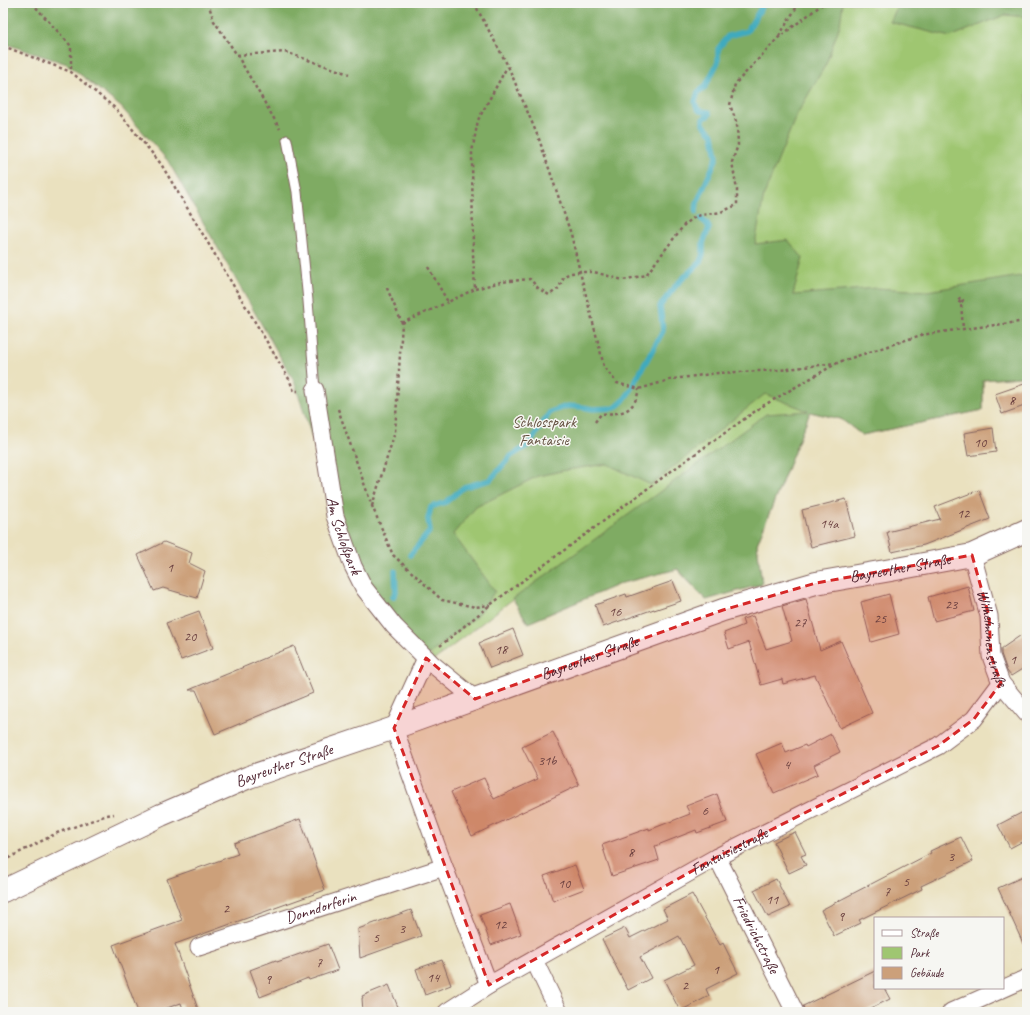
<svg xmlns="http://www.w3.org/2000/svg" width="1030" height="1015" font-family="Caveat,sans-serif">
<style>
.green{fill:#9fc671;stroke:#74724e}
.forest{fill:#7fab63;stroke:#646547}
.lines{fill:none;stroke-linecap:round;stroke-linejoin:round}
.stream{stroke:#3faabe;stroke-width:5.5}
.building{fill:#cca07a}
.lane-casing{stroke:#82635f;stroke-width:11}
.street-casing{stroke:#82635f;stroke-width:19}
.primary-casing{stroke:#82635f;stroke-width:24}
.path{stroke:#82635f;stroke-width:2.5;stroke-dasharray:3 3;stroke-linecap:butt}
.lane{stroke:#fff;stroke-width:9}
.street{stroke:#fff;stroke-width:17}
.primary{stroke:#fff;stroke-width:22}
.marked{fill:#d62828;fill-opacity:0.2;stroke:#d62828;stroke-width:3;stroke-dasharray:8 5;stroke-linejoin:round}
.labels{text-anchor:middle;dominant-baseline:central;stroke-width:3;stroke-linejoin:round;paint-order:stroke}
.number-label{font-size:14px;fill:#6a3f3f}
.park-label{font-size:16px;fill:#645140;stroke:#f6f6f2}
.street-label{font-size:16px;fill:#4a1f2b;stroke:#f6f6f2}
</style>
<rect width="100%" height="100%" fill="#f6f6f2"/>
<filter id="ink" filterUnits="userSpaceOnUse"><feTurbulence type="fractalNoise" baseFrequency=".025" numOctaves="2"/><feDisplacementMap in="SourceGraphic" scale="8" xChannelSelector="R" yChannelSelector="G"/><feConvolveMatrix kernelMatrix="1 2 1 2 8 2 1 2 1" color-interpolation-filters="sRGB"/></filter>
<filter id="wash" filterUnits="userSpaceOnUse"><feTurbulence type="fractalNoise" baseFrequency=".012" numOctaves="4" result="noise"/><feDisplacementMap in="SourceGraphic" scale="16" xChannelSelector="R" yChannelSelector="G"/><feGaussianBlur stdDeviation="0.9" result="paint"/><feColorMatrix in="noise" values="0 0 0 0 0 0 0 0 0 0 0 0 0 0 0 0 0 1.4 0 .05"/><feComposite in="paint" operator="in"/></filter>
<g filter="url(#wash)">
<rect width="100%" height="100%" fill="#eae1bf"/>
<path class="green" d="M 764,3 L 1027,3 L 1027,376 L 1019,377 L 983,380 L 983,410 L 862,435 L 841,419 L 810,412 L 757,544 L 762,584 L 706,600 L 677,569 L 622,583 L 528,623 L 513,599 L 432,662 L 383,315 Z"/>
<path class="forest" d="M 3,3 L 843,3 L 840,25 L 826,64 L 796,116 L 764,195 L 755,244 L 788,240 L 803,258 L 793,295 L 876,288 L 927,291 L 1027,275 L 1027,376 L 1019,377 L 983,380 L 983,410 L 862,435 L 841,419 L 810,412 L 757,544 L 762,584 L 706,600 L 678,569 L 622,583 L 528,623 L 513,599 L 766,414 L 808,411 L 765,394 L 651,485 L 607,464 L 566,470 L 538,476 L 476,507 L 453,534 L 495,591 L 478,615 L 426,657 L 353,566 L 294,381 L 168,161 L 121,107 L 67,64 L 3,43 Z
M 899,3 L 1027,3 L 1027,17 L 1005,15 L 950,37 L 890,22 Z"/>
<g class="lines">
<path class="stream" d="M 696,212 L 697,203 L 717,157 L 713,135 L 703,124 L 703,119 L 709,115 L 709,112 L 700,111 L 697,108 L 695,102 L 698,92 L 705,87 L 718,62 L 718,49 L 728,36 L 747,31 L 764,3
M 633,385 L 663,331 L 660,306 L 677,284 L 700,262 L 703,254 L 703,243 L 709,228 L 707,224 L 701,219
M 410,555 L 430,531 L 428,519 L 431,507 L 446,502 L 464,487 L 490,480 L 511,456 L 529,445 L 550,412 L 567,406 L 582,407 L 593,409 L 615,408 L 623,401 L 631,390
M 393,597 L 396,592 L 395,571"/>
</g>
<g id="blocks">
<path class="building" d="M 1027,383 L 1027,405 L 1002,414 L 995,394 Z
M 993,428 L 996,452 L 968,456 L 964,433 Z
M 979,490 L 990,519 L 924,545 L 892,552 L 887,532 L 940,519 L 935,507 Z
M 846,499 L 855,536 L 811,547 L 802,510 Z
M 164,542 L 192,553 L 189,563 L 205,571 L 197,598 L 163,588 L 154,591 L 138,555 Z
M 673,581 L 681,601 L 654,610 L 654,609 L 603,627 L 595,605 L 626,594 L 627,597 Z
M 968,586 L 974,611 L 934,621 L 928,597 Z
M 889,594 L 899,634 L 871,642 L 861,602 Z
M 806,599 L 820,650 L 841,641 L 872,713 L 840,728 L 815,675 L 783,684 L 782,679 L 761,685 L 749,642 L 729,649 L 724,633 L 744,625 L 742,619 L 753,616 L 766,649 L 792,641 L 782,606 Z
M 199,611 L 213,648 L 181,660 L 166,623 Z
M 513,629 L 523,655 L 490,668 L 479,643 Z
M 1027,631 L 1027,666 L 1011,676 L 1007,671 L 1001,654 L 1001,649 Z
M 294,646 L 313,693 L 215,734 L 196,690 L 189,690 Z
M 553,732 L 579,785 L 472,836 L 451,792 L 484,778 L 494,799 L 538,779 L 522,747 Z
M 831,734 L 840,752 L 814,765 L 818,774 L 774,793 L 756,754 L 782,743 L 786,753 L 805,745 L 806,747 Z
M 717,794 L 727,822 L 697,833 L 696,830 L 655,846 L 659,860 L 612,876 L 602,845 L 649,828 L 649,830 L 690,814 L 686,806 Z
M 1027,810 L 1027,839 L 1010,848 L 998,825 Z
M 300,819 L 325,890 L 175,944 L 199,1012 L 184,1012 L 181,1003 L 156,1012 L 138,1012 L 113,945 L 182,920 L 167,879 L 238,854 L 234,843 Z
M 795,832 L 806,854 L 801,856 L 806,865 L 789,873 L 774,842 Z
M 961,837 L 973,861 L 921,886 L 922,889 L 859,920 L 861,923 L 834,936 L 821,910 L 931,853 L 930,851 Z
M 575,865 L 584,889 L 553,901 L 544,876 Z
M 1027,875 L 1027,952 L 998,888 Z
M 776,879 L 790,907 L 768,917 L 754,890 Z
M 692,894 L 720,945 L 723,943 L 738,973 L 706,989 L 709,996 L 680,1011 L 664,980 L 694,965 L 679,936 L 640,957 L 651,978 L 628,990 L 602,939 L 625,928 L 630,938 L 668,919 L 663,909 Z
M 510,904 L 521,934 L 491,945 L 480,915 Z
M 411,910 L 421,936 L 360,958 L 358,929 Z
M 328,944 L 338,970 L 309,980 L 308,978 L 260,997 L 250,970 L 276,960 L 277,962 Z
M 442,960 L 451,985 L 425,995 L 416,969 Z
M 875,971 L 875,988 L 884,988 L 890,999 L 863,1012 L 805,1012 L 803,1006 Z
M 389,985 L 400,1012 L 363,1012 L 362,998 L 363,998 L 362,996 Z"/>
</g>
</g>
<g filter="url(#ink)">
<use href="#blocks" fill-opacity="0" stroke="#82635f" stroke-width="1"/>
<g class="lines">
<defs>
<path id="lane" d="M 287,140 L 297,192 L 308,301 L 315,390"/>
<g id="street">
<path id="s1" d="M 315,390 L 335,516 L 353,566 L 364,588 L 394,626 L 431,663 L 475,699"/>
<path id="s2" d="M 972,555 L 989,616 L 991,656 L 1001,683 L 1027,714"/>
<path d="M 426,658 L 394,728 L 444,867 L 489,985"/>
<path id="s3" d="M 717,857 L 795,1012"/>
<path id="s4" d="M 199,947 L 444,867"/>
<path d="M 534,960 L 559,1012"/>
<path id="s5" d="M 447,1012 L 489,985 L 717,857 L 938,746 L 974,719 L 1001,683"/>
<path d="M 951,1012 L 1027,978"/>
</g>
<g id="primary">
<path id="s6" d="M 3,891 L 161,815 L 249,777 L 394,728 L 723,610 L 816,583 L 891,570 L 972,555 L 1027,530"/>
</g>
</defs>
<use href="#lane" class="lane-casing"/>
<use href="#street" class="street-casing"/>
<use href="#primary" class="primary-casing"/>
<path class="path" d="M 32,3 L 71,46 L 71,72
M 208,3 L 214,21 L 237,55 L 280,129
M 474,3 L 508,66 L 539,139 L 571,234 L 580,272 L 600,350 L 604,367 L 617,383 L 639,389 L 673,379 L 718,373 L 780,370 L 836,363
M 779,36 L 799,3
M 3,46 L 71,72 L 116,109 L 161,164 L 289,379 L 294,391 L 298,391
M 237,55 L 285,52 L 349,74
M 428,267 L 448,302 L 475,289 L 473,254 L 472,152 L 478,120 L 507,67
M 475,289 L 501,282 L 530,279 L 538,288 L 549,295 L 559,288 L 564,276 L 571,273 L 580,272 L 594,272 L 623,280 L 646,275 L 684,225 L 696,216 L 721,212 L 737,205 L 737,190 L 732,162 L 738,145 L 737,124 L 730,105 L 735,84 L 778,38 L 824,3
M 961,303 L 957,301 L 960,298 L 963,300 L 961,303 L 963,329
M 402,323 L 448,302
M 338,409 L 372,506 L 393,555 L 442,600 L 475,607 L 490,605
M 595,422 L 601,414 C 614,413 628,415 635,401 C 637,398 638,393 639,389
M 372,506 L 395,432 L 402,323 L 386,286
M 440,646 L 490,605 L 670,472 L 761,407 L 839,362 L 921,335 L 963,329 L 1027,321
M 3,861 L 57,833 L 107,815 L 114,814"/>
<use href="#lane" class="lane"/>
<use href="#street" class="street"/>
<use href="#primary" class="primary"/>
</g>
</g>
<path class="marked" d="M 972,555 L 989,616 L 991,656 L 1001,683 L 974,719 L 938,746 L 717,857 L 489,985 L 394,728 L 426,658 L 475,699 L 723,610 L 816,583 Z"/>
<g class="labels">
<g class="number-label">
<text x="1012" y="400">8</text>
<text x="980" y="442">10</text>
<text x="963" y="513">12</text>
<text x="829" y="523">14a</text>
<text x="170" y="567">1</text>
<text x="951" y="604">23</text>
<text x="615" y="611">16</text>
<text x="880" y="618">25</text>
<text x="800" y="622">27</text>
<text x="190" y="636">20</text>
<text x="501" y="649">18</text>
<text x="1013" y="659">1</text>
<text x="547" y="760">31b</text>
<text x="787" y="764">4</text>
<text x="705" y="810">6</text>
<text x="631" y="852">8</text>
<text x="951" y="856">3</text>
<text x="906" y="881">5</text>
<text x="564" y="883">10</text>
<text x="887" y="891">7</text>
<text x="772" y="899">11</text>
<text x="226" y="908">2</text>
<text x="841" y="916">9</text>
<text x="500" y="924">12</text>
<text x="402" y="928">3</text>
<text x="376" y="937">5</text>
<text x="319" y="962">7</text>
<text x="716" y="969">1</text>
<text x="433" y="977">14</text>
<text x="268" y="979">9</text>
<text x="685" y="985">2</text>
</g>
<g class="park-label">
<text x="544" y="422">Schlosspark<tspan x="544" dy="18">Fantaisie</tspan></text>
</g>
<g class="street-label">
<text stroke="none"><textPath href="#s1" startOffset="149">Am Schloßpark</textPath></text>
<text stroke="none"><textPath href="#s6" startOffset="956">Bayreuther Straße</textPath></text>
<text stroke="none"><textPath href="#s2" startOffset="86">Wilhelminenstraße</textPath></text>
<text stroke="none"><textPath href="#s6" startOffset="632">Bayreuther Straße</textPath></text>
<text stroke="none"><textPath href="#s6" startOffset="308">Bayreuther Straße</textPath></text>
<text stroke="none"><textPath href="#s5" startOffset="325">Fantaisiestraße</textPath></text>
<text stroke="none"><textPath href="#s4" startOffset="128">Donndorferin</textPath></text>
<text stroke="none"><textPath href="#s3" startOffset="87">Friedrichstraße</textPath></text>
</g>
</g>
<rect width="1030" height="1015" fill="none" stroke="#f6f6f2" stroke-width="16"/>
<rect x="874" y="917" width="130" height="72" fill="#f6f6f2" stroke="#b1a0a2"/>
<rect x="882" y="930" width="20" height="6" fill="#ffffff" stroke="#b1a0a2"/>
<text x="910" y="937" font-size="12" fill="#4a1f2b">Straße</text>
<rect x="882" y="947" width="20" height="12" fill="#9fc671" stroke="#b1a0a2"/>
<text x="910" y="957" font-size="12" fill="#4a1f2b">Park</text>
<rect x="882" y="967" width="20" height="12" fill="#cca07a" stroke="#b1a0a2"/>
<text x="910" y="977" font-size="12" fill="#4a1f2b">Gebäude</text>
</svg>
